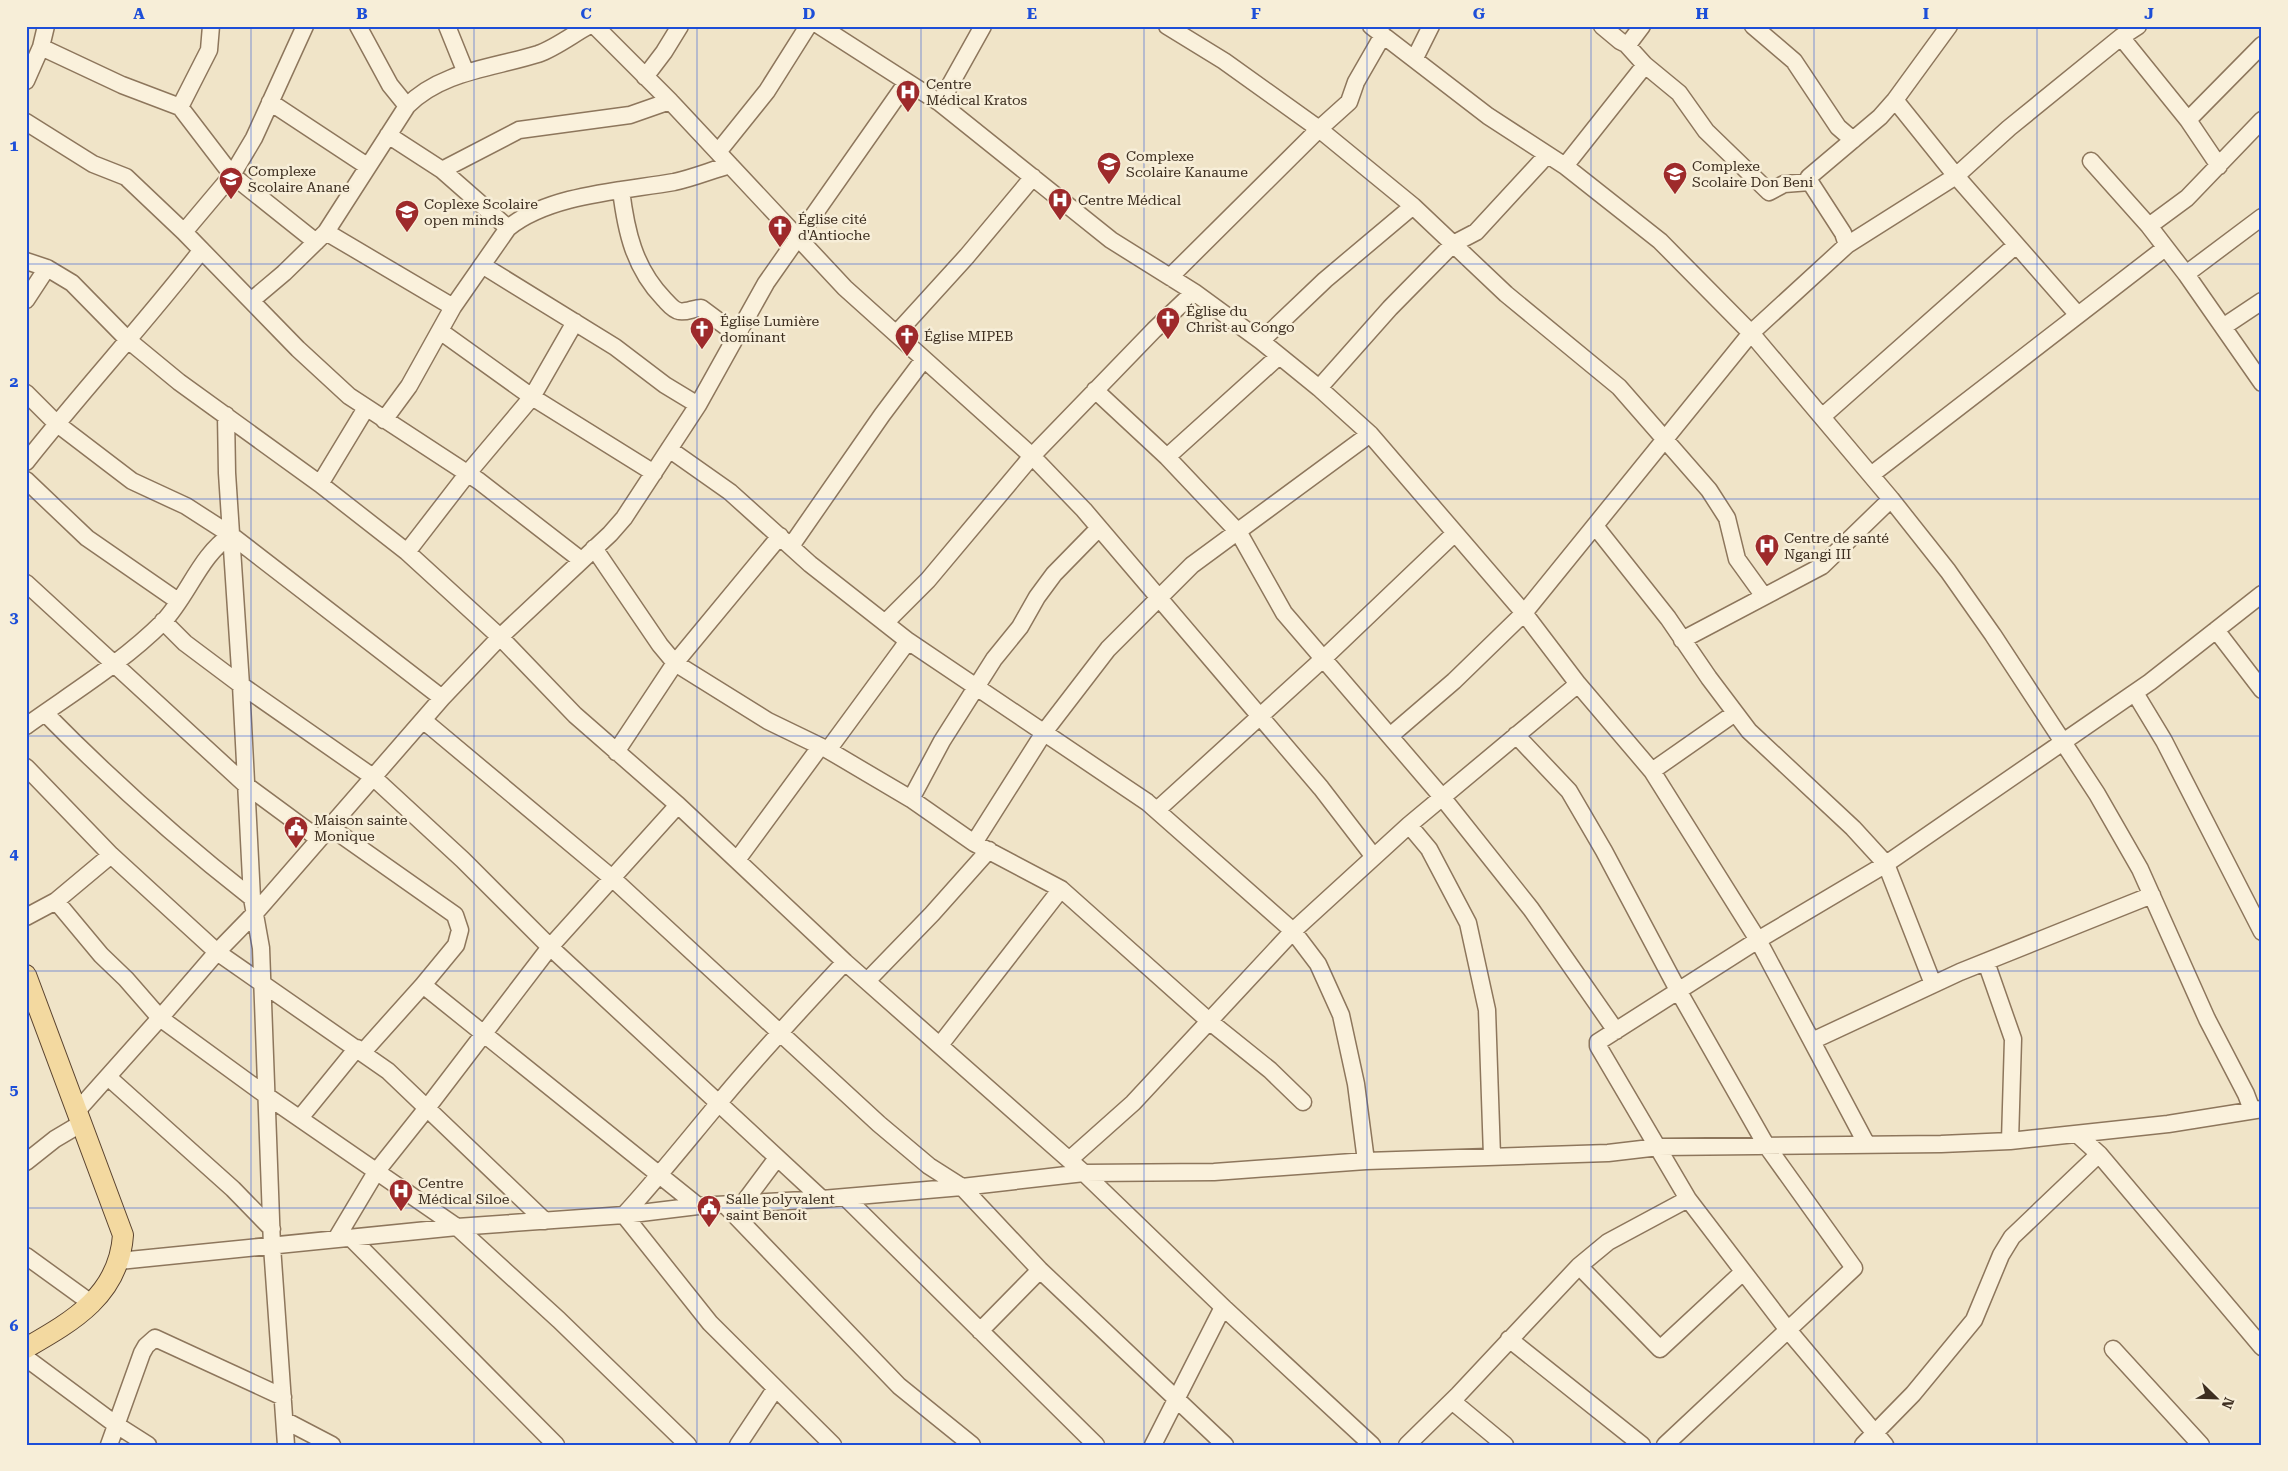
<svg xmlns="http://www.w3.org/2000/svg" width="2288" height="1471" font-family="'Roboto Serif',serif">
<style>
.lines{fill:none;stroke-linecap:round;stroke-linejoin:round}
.minor-casing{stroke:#8d765c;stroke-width:19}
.major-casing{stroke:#5b4430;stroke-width:22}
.minor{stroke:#faf1dc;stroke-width:16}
.major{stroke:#f3d9a0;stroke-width:20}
.grid{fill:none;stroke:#1d4ed8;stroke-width:1;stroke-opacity:0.55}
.labels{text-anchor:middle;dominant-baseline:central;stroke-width:5;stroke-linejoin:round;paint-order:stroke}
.poi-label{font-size:14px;fill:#3d2e20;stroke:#f7eed8;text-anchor:start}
.neatline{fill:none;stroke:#1d4ed8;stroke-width:2}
.grid-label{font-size:16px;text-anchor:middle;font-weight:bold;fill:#1d4ed8}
</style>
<rect width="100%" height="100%" fill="#f0e4c8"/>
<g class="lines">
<defs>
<path id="minor" d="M 358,26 L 390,85 L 407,106
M 447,26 L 466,73
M 595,26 L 670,101 L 845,288 L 1032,456 L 1084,510 L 1321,788 L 1374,857
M 820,26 L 940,103 L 983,26
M 1167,26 L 1224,61 L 1319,129 L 1413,206 L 1506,294 L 1619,387 L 1709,490 L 1727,518 L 1737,559 L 1763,595
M 1371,26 L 1488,116 L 1565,166 L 1660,241 L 1751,333 L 1891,499 L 1948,571 L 1993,635 L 2097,794 L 2140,869 L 2207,1019 L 2246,1094 L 2252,1110
M 1602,26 L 1620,41 L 1626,44 L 1630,42 L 1642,26
M 1753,26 L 1794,61 L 1838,127 L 1853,140
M 2121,37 L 2188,120 L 2219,166
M 1626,44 L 1645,65 L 1679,93 L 1706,131 L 1769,192 L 1784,184 L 1810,182
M 41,47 L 122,85 L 180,107 L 232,175 L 316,242
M 1415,58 L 1431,26
M 645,77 L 664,52 L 680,26
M 26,81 L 41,47 L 46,26
M 1895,100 L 1956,176 L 2078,315
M 270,102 L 367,166
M 940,103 L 1111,240 L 1194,292 L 1261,341 L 1319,388 L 1370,434 L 1524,613 L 1578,684 L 1652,771 L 1758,940 L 1866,1143
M 180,107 L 209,50 L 211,26
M 2188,120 L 2262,45
M 2262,120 L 2187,198 L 2149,226 L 2186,274 L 2262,383
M 26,122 L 93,164 L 126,177 L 184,232 L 298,349 L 349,396 L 479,481 L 581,560
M 388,135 L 442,170 L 508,228
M 718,152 L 767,91 L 808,26
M 2091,161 L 2149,226
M 1565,166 L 1645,65
M 442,170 L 519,130 L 630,115 L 670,101
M 621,190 C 626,231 634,268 664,299 C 668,303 673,310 679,311 C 685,313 694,308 701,308 L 736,334
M 184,232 L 232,175 L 254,138 L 305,26
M 326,232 L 453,307
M 1847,245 L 1843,233 L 1810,182 L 1809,177 L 1880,117 L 1895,100 L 1949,26
M 26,261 L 47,268 L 72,283 L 128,340 L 179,382 L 320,484 L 407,552 L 500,637 L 575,715 L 678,805 L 845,962 L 1084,1173 L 1223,1307 L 1372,1445
M 482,265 L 615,347 L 665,385 L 698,405
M 2186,274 L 2262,217
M 1170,277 L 1319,129 L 1349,102 L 1356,82 L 1383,35
M 26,300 L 47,268
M 252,300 L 284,273 L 326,232 L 407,106 C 441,71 494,68 538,54 C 555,48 572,35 588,26
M 2223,327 L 2262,301
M 440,331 L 532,397 L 654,473
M 897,333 L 967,256 L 1033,177
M 1261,341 L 1325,280 L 1413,206
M 1319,388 L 1390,308 L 1453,244 L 1476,232 L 1547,155
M 1095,390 L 1167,457 L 1239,533 L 1284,613 L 1442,797 L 1531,909 L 1616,1031
M 26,393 L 56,423 L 132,481 L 186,506 L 231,535 L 442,698
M 226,415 L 227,473 L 241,685 L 252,898 L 261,948 L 272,1246 L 286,1445
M 1823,416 L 2016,245
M 384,420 L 409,386 L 453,307 L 508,228 C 550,194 623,191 674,182 C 693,178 712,170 730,165
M 669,449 L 730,492 L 810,564 L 908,641 L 1147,802 L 1293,931 L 1318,964 L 1341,1015 L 1356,1084 L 1366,1161
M 1167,457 L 1279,356
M 26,462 C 83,390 145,323 201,251
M 1871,475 L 2165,248
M 26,480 L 87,538 L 178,601
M 320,484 L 366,408
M 1595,526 L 1668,618 L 1709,678 L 1749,731 L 1853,828 L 1886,864 L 1933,984
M 791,546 L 882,415 L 924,359
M 594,548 L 660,645 L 675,663 L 768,721 L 828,750 L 911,799 L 974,843 L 1061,889 L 1209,1021 L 1270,1070 L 1303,1102
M 407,552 L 468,473 L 532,397 L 575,322
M 26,583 L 247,786 L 319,839
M 163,621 L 185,643 L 241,685 L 373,777 L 463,860 L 550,947 L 822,1199
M 885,623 L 928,580 L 1032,456 L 1154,330 L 1194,292
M 2216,630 L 2262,690
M 1682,640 L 1822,566 L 1891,499
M 2135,693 L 2164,741 L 2262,932
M 45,713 C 110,779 179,841 252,898
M 423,720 L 612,878 L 879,1124 L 929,1166 L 962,1187 L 1040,1270 L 1225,1445
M 26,726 C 72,693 123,662 163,622 C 188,596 200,555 231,535
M 1516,735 L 1569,791 L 1604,851 L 1679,992 L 1766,1145 L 1854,1268 L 1665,1445
M 1390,736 L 1454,681 L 1524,613 L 1751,333 L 1847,245 L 1956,176 L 2009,128 L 2121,37 L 2138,26
M 828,750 L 908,641
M 616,752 L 675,663 L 780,536
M 26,767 L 111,855 L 217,952 L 388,1071 L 545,1221
M 1652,771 L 1735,713
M 911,799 L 942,741 L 994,659 L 1020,627 L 1037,597 L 1054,574 L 1099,528
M 1157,810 L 1324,658 L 1455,533
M 1409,825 L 1429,849 L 1468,923 L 1487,1010 L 1492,1156
M 330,827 L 455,915 L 460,930 L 456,945 L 423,985 L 363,1052
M 974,843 L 1045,731 L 1108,649 L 1192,565 L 1370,434
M 737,860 L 820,747
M 56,901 L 101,955 L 126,979 L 160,1018 L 267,1096 L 457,1227 L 559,1320 L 688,1445
M 26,917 L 56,901 L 111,855
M 1986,962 L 2013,1039 L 2010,1141
M 867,981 L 932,914 L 989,850
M 423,985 L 698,1206
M 1812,1041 L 1960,972 L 2152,895
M 940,1045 L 1061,889
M 108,1077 L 233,1189 L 272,1229
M 77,1111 L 160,1018 L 217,952 L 256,912 L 442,698 L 500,637 L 610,534 L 624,518 L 698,405 L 766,283 L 907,82
M 300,1118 L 357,1048
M 2078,1135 L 2099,1154 L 2262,1347
M 1069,1160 L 1133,1103 L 1293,931 L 1409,825 L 1578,684
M 26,1162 L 55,1139 L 82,1123
M 845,1197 L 1096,1445
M 742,1205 L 777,1158
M 726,1206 L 899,1386 L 972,1445
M 351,1238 L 556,1445
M 336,1239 L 376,1172 L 427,1108 L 550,947 L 678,805
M 26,1256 L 91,1303
M 119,1261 L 457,1227 L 624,1215 L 698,1206 L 822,1199 L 962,1187 L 1084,1173 L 1214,1172 L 1366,1161 L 1608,1153 L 1659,1147 L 1941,1144 L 2010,1141 L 2168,1124 L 2262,1109
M 1579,1266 L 1660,1349 L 1743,1272
M 980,1331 L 1040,1270
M 1509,1339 L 1642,1445
M 2113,1349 L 2201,1445
M 26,1358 L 115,1424 L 148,1445
M 1452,1401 L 1505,1445
M 286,1421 L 332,1445
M 109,1445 L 142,1353 L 146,1346 L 155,1338 L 283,1397
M 738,1445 L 775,1389
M 833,1445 L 710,1323 L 624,1215 C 657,1179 687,1141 718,1104 C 758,1055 802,1008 845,962
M 1153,1445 L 1223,1307
M 1407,1445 L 1458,1395 L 1579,1266 L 1608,1242 L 1688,1199
M 1863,1445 L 1913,1394 L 1974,1320 L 2001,1255 L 2012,1237 L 2099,1154
M 1885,1445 L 1788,1330 L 1688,1199 L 1598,1046 L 1598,1042 L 1758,940 L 1886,864 L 2150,682 L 2262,594"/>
<path id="major" d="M 26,975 L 123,1235 C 119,1295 73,1321 26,1348"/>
</defs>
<use href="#minor" class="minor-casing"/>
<use href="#major" class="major-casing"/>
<use href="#minor" class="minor"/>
<use href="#major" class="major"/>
</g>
<path class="grid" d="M 251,26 L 251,1445M 474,26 L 474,1445M 697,26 L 697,1445M 921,26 L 921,1445M 1144,26 L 1144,1445M 1367,26 L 1367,1445M 1591,26 L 1591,1445M 1814,26 L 1814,1445M 2037,26 L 2037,1445M 26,264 L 2262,264M 26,499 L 2262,499M 26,736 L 2262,736M 26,971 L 2262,971M 26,1208 L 2262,1208"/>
<defs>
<symbol id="hospital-pin" viewBox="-11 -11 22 30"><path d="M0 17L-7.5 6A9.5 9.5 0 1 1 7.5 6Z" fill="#9e2a2b" stroke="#f7eed8"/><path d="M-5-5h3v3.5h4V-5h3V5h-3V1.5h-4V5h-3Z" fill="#fff"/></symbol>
<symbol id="school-pin" viewBox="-11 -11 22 30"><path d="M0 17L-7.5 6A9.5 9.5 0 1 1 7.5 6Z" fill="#9e2a2b" stroke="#f7eed8"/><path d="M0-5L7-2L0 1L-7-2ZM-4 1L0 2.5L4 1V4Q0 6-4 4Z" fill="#fff"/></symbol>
<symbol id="church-pin" viewBox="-11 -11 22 30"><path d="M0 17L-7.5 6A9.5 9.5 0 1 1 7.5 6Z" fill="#9e2a2b" stroke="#f7eed8"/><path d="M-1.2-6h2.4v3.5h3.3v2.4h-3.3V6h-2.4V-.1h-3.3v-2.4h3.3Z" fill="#fff"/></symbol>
<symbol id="civic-pin" viewBox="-11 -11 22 30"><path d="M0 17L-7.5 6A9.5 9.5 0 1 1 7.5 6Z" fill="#9e2a2b" stroke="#f7eed8"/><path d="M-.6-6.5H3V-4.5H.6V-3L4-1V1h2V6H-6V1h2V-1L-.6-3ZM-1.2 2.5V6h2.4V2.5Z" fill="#fff"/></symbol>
</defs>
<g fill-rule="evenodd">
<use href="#hospital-pin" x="894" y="78" width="28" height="38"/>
<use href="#school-pin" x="1095" y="150" width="28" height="38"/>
<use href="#school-pin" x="1661" y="160" width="28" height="38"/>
<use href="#school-pin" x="217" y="165" width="28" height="38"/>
<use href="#hospital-pin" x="1046" y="186" width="28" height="38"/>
<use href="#school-pin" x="393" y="198" width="28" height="38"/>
<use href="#church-pin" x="766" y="213" width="28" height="38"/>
<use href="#church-pin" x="1154" y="305" width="28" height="38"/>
<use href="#church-pin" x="688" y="315" width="28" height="38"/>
<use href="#church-pin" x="893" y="322" width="28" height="38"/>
<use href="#hospital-pin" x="1753" y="532" width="28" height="38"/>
<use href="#civic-pin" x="282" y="814" width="28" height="38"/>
<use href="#hospital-pin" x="387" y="1177" width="28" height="38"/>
<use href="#civic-pin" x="695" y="1193" width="28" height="38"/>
</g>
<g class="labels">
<g class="poi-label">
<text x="926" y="84">Centre<tspan x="926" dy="16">Médical Kratos</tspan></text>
<text x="1126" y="156">Complexe<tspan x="1126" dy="16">Scolaire Kanaume</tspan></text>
<text x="1692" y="166">Complexe<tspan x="1692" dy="16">Scolaire Don Beni</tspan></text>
<text x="248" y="171">Complexe<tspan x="248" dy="16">Scolaire Anane</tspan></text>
<text x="1078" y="200">Centre Médical</text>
<text x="424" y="204">Coplexe Scolaire<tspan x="424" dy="16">open minds</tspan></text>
<text x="798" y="219">Église cité<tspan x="798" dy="16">d'Antioche</tspan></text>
<text x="1186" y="311">Église du<tspan x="1186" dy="16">Christ au Congo</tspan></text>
<text x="720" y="321">Église Lumière<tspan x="720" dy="16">dominant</tspan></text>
<text x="924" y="336">Église MIPEB</text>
<text x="1784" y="538">Centre de santé<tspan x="1784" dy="16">Ngangi III</tspan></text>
<text x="314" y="820">Maison sainte<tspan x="314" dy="16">Monique</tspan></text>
<text x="418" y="1183">Centre<tspan x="418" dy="16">Médical Siloe</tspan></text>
<text x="726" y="1199">Salle polyvalent<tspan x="726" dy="16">saint Benoit</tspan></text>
</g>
</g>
<rect width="2288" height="1471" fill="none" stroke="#f7eed8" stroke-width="55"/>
<g transform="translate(2216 1398) rotate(113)" stroke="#f7eed8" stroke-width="4" paint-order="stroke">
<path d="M0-4L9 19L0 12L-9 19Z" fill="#3d2e20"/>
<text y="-8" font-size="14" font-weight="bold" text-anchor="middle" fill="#3d2e20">N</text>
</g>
<rect x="28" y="28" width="2232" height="1416" class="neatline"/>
<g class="grid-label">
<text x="139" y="19">A</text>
<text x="362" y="19">B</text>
<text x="586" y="19">C</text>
<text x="809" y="19">D</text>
<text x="1032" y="19">E</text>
<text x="1256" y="19">F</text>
<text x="1479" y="19">G</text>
<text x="1702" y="19">H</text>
<text x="1926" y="19">I</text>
<text x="2149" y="19">J</text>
<text x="14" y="151">1</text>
<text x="14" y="387">2</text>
<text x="14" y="623">3</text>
<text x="14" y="859">4</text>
<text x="14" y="1095">5</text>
<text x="14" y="1331">6</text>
</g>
</svg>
